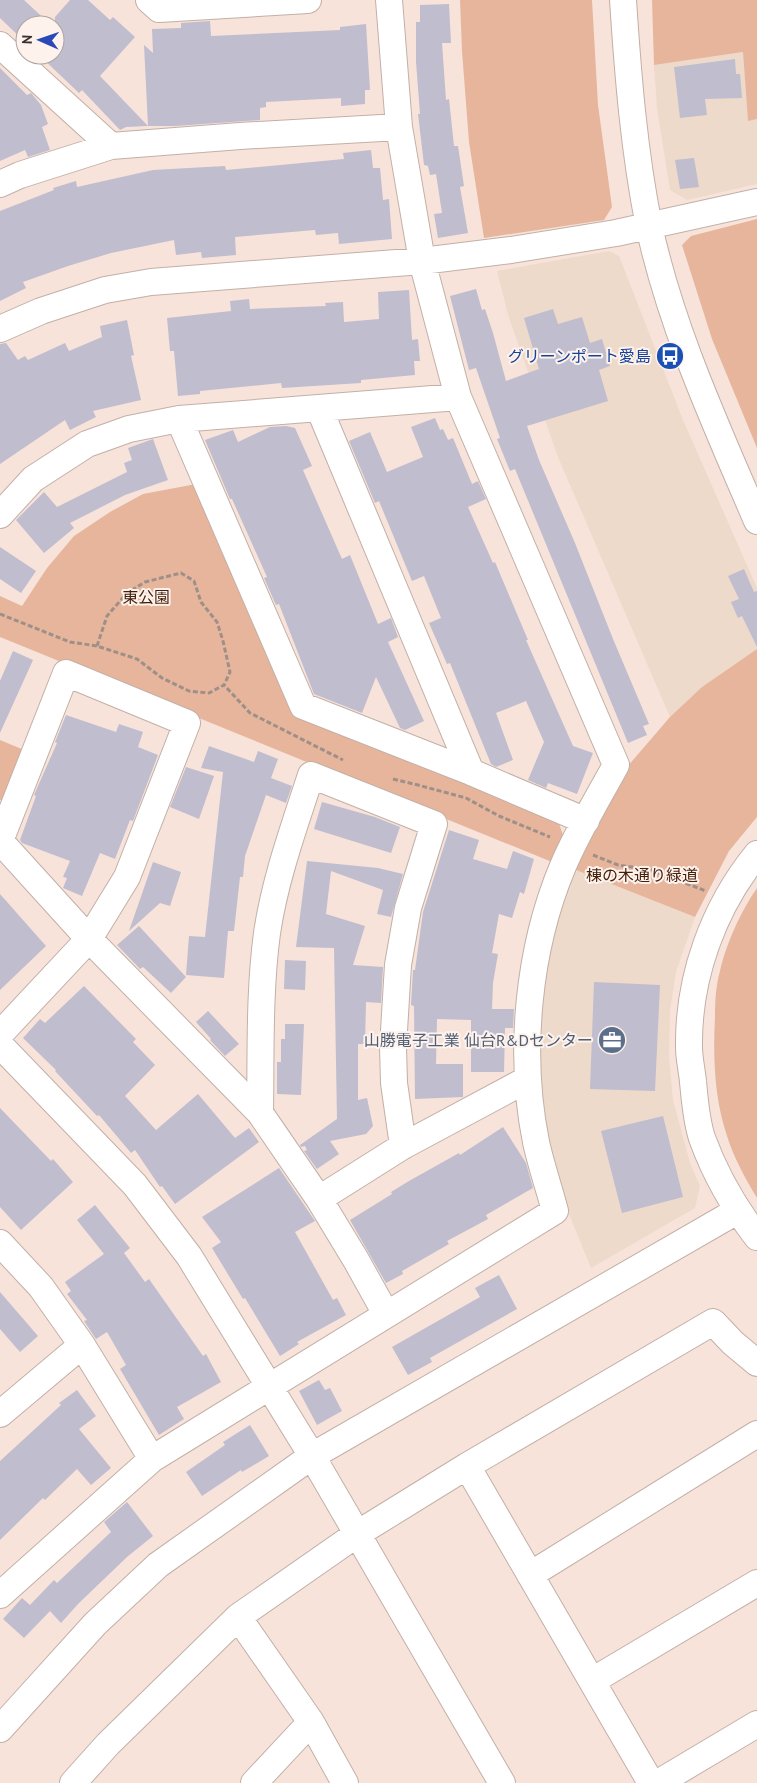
<svg xmlns="http://www.w3.org/2000/svg" width="757" height="1783" font-family="'PT Sans','Noto Sans JP',sans-serif">
<style>
.commercial{fill:#eddaca}
.green{fill:#e7b59b}
.building{fill:#c0bdcf}
.lines{fill:none;stroke-linecap:round;stroke-linejoin:round}
.minor-casing{stroke:#c2b0a7;stroke-width:28}
.path{stroke:#9e9089;stroke-width:3;stroke-dasharray:5 2.5;stroke-linecap:butt}
.minor{stroke:#fff;stroke-width:26}
.labels{text-anchor:middle;dominant-baseline:central;stroke-width:4;stroke-linejoin:round;paint-order:stroke}
.transit-label{font-size:16px;fill:#164399;stroke:#fef2ec;text-anchor:end}
.park-label{font-size:16px;fill:#441f0a;stroke:#fef2ec}
.service-label{font-size:16px;fill:#4e5e75;stroke:#fef2ec;text-anchor:end}
</style>
<rect width="100%" height="100%" fill="#f7e3da"/>
<path class="commercial" d="M 743,52 L 748,120 L 757,119 L 757,184 L 687,200 L 670,190 L 657,108 L 654,65 Z
M 609,251 L 619,256 L 683,420 L 757,588 L 757,649 L 702,687 L 670,717 L 558,457 L 509,318 L 497,271 Z
M 571,868 L 695,917 L 676,972 L 670,1011 L 669,1056 L 673,1100 L 690,1163 L 700,1186 L 695,1208 L 591,1268 L 569,1214 L 548,1135 L 540,1084 L 540,1039 L 544,977 L 557,914 Z"/>
<path class="green" d="M 460,0 L 592,0 L 598,105 L 612,207 L 604,220 L 484,238 L 469,142 L 462,51 Z
M 652,0 L 757,0 L 757,119 L 748,121 L 743,52 L 654,65 Z
M 757,219 L 757,448 L 712,339 L 682,245 L 691,236 Z
M 196,484 L 296,713 L 557,818 L 563,835 L 552,862 L 0,637 L 0,596 L 22,606 L 47,568 L 74,536 L 110,512 L 143,494 Z
M 757,649 L 757,817 L 729,851 L 695,917 L 571,868 L 627,767 L 670,717 L 702,687 Z
M 0,740 L 24,750 L 3,800 L 0,800 Z
M 757,888 L 757,1198 C 745,1178 734,1158 727,1136 C 714,1097 713,1057 715,1016 C 715,1001 716,985 720,971 C 726,944 741,911 757,888 Z"/>
<path class="building" d="M 0,0 L 24,0 L 51,25 L 25,25 L 25,42 L 0,18 Z
M 70,0 L 88,0 L 110,20 L 113,17 L 135,37 L 100,76 L 148,126 L 126,127 L 120,130 L 82,90 L 79,93 L 39,55 L 55,55 L 55,17 Z
M 449,4 L 451,43 L 442,43 L 446,100 L 449,99 L 454,146 L 458,146 L 464,186 L 460,187 L 468,233 L 438,238 L 434,214 L 442,213 L 436,174 L 430,175 L 428,166 L 424,165 L 418,114 L 420,114 L 416,62 L 416,22 L 420,22 L 420,5 Z
M 210,21 L 211,36 L 340,30 L 340,27 L 366,24 L 370,90 L 365,90 L 365,104 L 341,106 L 341,98 L 266,102 L 266,107 L 260,108 L 260,120 L 175,126 L 148,126 L 144,45 L 153,53 L 152,29 L 181,28 L 181,23 Z
M 735,59 L 736,74 L 740,74 L 742,98 L 705,99 L 707,115 L 680,118 L 674,67 Z
M 0,68 L 27,95 L 31,93 L 41,105 L 48,124 L 42,127 L 50,150 L 28,157 L 25,150 L 0,161 Z
M 371,150 L 373,168 L 380,168 L 383,200 L 389,199 L 392,239 L 339,244 L 338,233 L 316,235 L 315,230 L 235,237 L 236,255 L 202,258 L 201,252 L 176,255 L 174,240 L 111,253 L 68,266 L 23,282 L 26,288 L 0,301 L 0,211 L 54,190 L 53,188 L 76,181 L 77,187 L 153,170 L 225,166 L 226,170 L 344,159 L 343,153 Z
M 694,158 L 699,187 L 680,189 L 675,160 Z
M 476,289 L 482,310 L 485,309 L 493,333 L 506,381 L 539,369 L 524,318 L 553,309 L 558,324 L 582,317 L 590,343 L 602,339 L 610,366 L 599,370 L 608,401 L 527,426 L 539,460 L 575,543 L 613,639 L 649,724 L 643,726 L 647,735 L 628,743 L 515,469 L 510,471 L 497,439 L 500,438 L 476,368 L 469,370 L 450,296 Z
M 409,290 L 412,340 L 418,339 L 420,361 L 414,361 L 415,375 L 361,380 L 361,383 L 282,388 L 281,383 L 200,391 L 200,394 L 178,396 L 174,351 L 170,351 L 167,318 L 231,311 L 230,301 L 249,299 L 250,309 L 326,306 L 325,303 L 343,302 L 344,322 L 379,319 L 378,292 Z
M 127,320 L 134,355 L 131,356 L 141,400 L 93,411 L 96,417 L 70,430 L 65,420 L 0,464 L 0,344 L 6,343 L 18,360 L 25,356 L 28,360 L 65,343 L 69,351 L 102,337 L 100,326 Z
M 435,418 L 440,430 L 443,429 L 448,440 L 453,438 L 472,484 L 478,481 L 486,499 L 468,507 L 493,563 L 495,562 L 528,640 L 526,640 L 573,746 L 593,753 L 577,794 L 548,783 L 546,788 L 528,780 L 544,742 L 526,701 L 496,713 L 513,760 L 496,767 L 491,764 L 450,663 L 447,664 L 429,623 L 441,618 L 424,576 L 412,581 L 379,501 L 375,503 L 349,441 L 370,432 L 387,472 L 423,457 L 411,427 Z
M 286,426 L 295,428 L 312,466 L 303,470 L 342,559 L 350,555 L 378,624 L 391,618 L 398,637 L 388,642 L 424,721 L 405,730 L 400,728 L 376,677 L 362,713 L 314,694 L 279,604 L 276,605 L 264,578 L 267,577 L 232,499 L 230,499 L 205,440 L 233,430 L 238,442 L 270,427 Z
M 153,439 L 168,480 L 125,495 L 70,523 L 74,528 L 44,553 L 16,520 L 44,492 L 57,507 L 127,472 L 124,463 L 132,460 L 128,448 Z
M 0,547 L 36,571 L 21,593 L 0,579 Z
M 744,569 L 754,592 L 757,591 L 757,647 L 742,616 L 738,618 L 731,602 L 739,599 L 728,576 Z
M 13,651 L 33,660 L 0,733 L 0,681 Z
M 66,715 L 116,732 L 119,724 L 143,732 L 138,747 L 158,755 L 133,821 L 130,820 L 115,859 L 100,853 L 82,896 L 63,888 L 67,878 L 63,877 L 70,861 L 22,843 L 20,840 L 36,796 L 34,795 L 57,743 L 55,742 Z
M 209,746 L 254,762 L 258,751 L 278,759 L 271,778 L 292,786 L 286,803 L 266,795 L 245,856 L 243,877 L 240,877 L 234,931 L 228,931 L 224,978 L 186,975 L 189,936 L 205,937 L 223,772 L 201,768 Z
M 186,767 L 214,776 L 199,819 L 170,807 Z
M 322,802 L 375,817 L 400,827 L 391,853 L 314,829 Z
M 449,830 L 479,840 L 473,859 L 507,869 L 513,851 L 534,859 L 524,894 L 520,892 L 512,918 L 499,914 L 492,953 L 498,954 L 493,983 L 492,1009 L 514,1009 L 513,1028 L 505,1028 L 504,1072 L 471,1072 L 471,1020 L 437,1019 L 436,1064 L 463,1064 L 463,1097 L 415,1099 L 414,1006 L 411,1005 L 413,970 L 415,970 L 423,912 Z
M 307,861 L 378,868 L 403,874 L 391,917 L 377,914 L 383,890 L 331,871 L 326,914 L 365,926 L 353,965 L 383,967 L 381,1003 L 366,1002 L 365,1044 L 358,1044 L 358,1100 L 367,1098 L 373,1126 L 366,1134 L 330,1141 L 339,1154 L 317,1169 L 304,1151 L 307,1150 L 305,1146 L 301,1147 L 300,1145 L 337,1119 L 334,948 L 296,947 Z
M 153,862 L 181,872 L 170,906 L 160,903 L 129,931 Z
M 0,894 L 46,946 L 0,990 Z
M 139,926 L 186,977 L 171,993 L 143,967 L 140,969 L 117,945 Z
M 285,960 L 306,961 L 305,990 L 284,989 Z
M 594,982 L 660,985 L 655,1091 L 590,1089 Z
M 84,986 L 136,1039 L 133,1042 L 155,1065 L 125,1096 L 156,1130 L 198,1094 L 235,1138 L 249,1128 L 259,1142 L 175,1204 L 162,1186 L 160,1187 L 135,1150 L 131,1153 L 99,1115 L 97,1116 L 55,1071 L 56,1070 L 23,1038 L 40,1019 L 45,1023 Z
M 208,1011 L 239,1044 L 225,1056 L 210,1040 L 211,1039 L 196,1022 Z
M 285,1024 L 304,1024 L 301,1095 L 277,1094 L 277,1062 L 281,1062 L 281,1039 L 285,1039 Z
M 0,1108 L 51,1161 L 53,1159 L 73,1182 L 21,1230 L 0,1207 Z
M 663,1116 L 683,1197 L 622,1213 L 601,1131 Z
M 503,1127 L 526,1163 L 533,1188 L 486,1215 L 488,1219 L 447,1241 L 449,1244 L 402,1271 L 403,1274 L 386,1283 L 350,1220 L 392,1194 L 391,1192 L 409,1181 L 459,1153 L 460,1155 Z
M 279,1168 L 315,1221 L 295,1232 L 333,1300 L 337,1298 L 346,1315 L 297,1342 L 299,1344 L 280,1356 L 245,1298 L 243,1299 L 212,1248 L 221,1242 L 202,1217 Z
M 95,1205 L 130,1248 L 124,1253 L 145,1282 L 149,1279 L 203,1356 L 206,1354 L 221,1382 L 177,1407 L 184,1419 L 159,1435 L 120,1369 L 126,1365 L 107,1332 L 96,1339 L 84,1321 L 87,1320 L 67,1294 L 71,1291 L 65,1282 L 104,1254 L 77,1220 Z
M 499,1275 L 517,1309 L 430,1358 L 432,1362 L 408,1375 L 392,1347 L 480,1297 L 475,1288 Z
M 0,1292 L 38,1336 L 20,1352 L 0,1329 Z
M 319,1380 L 325,1390 L 330,1388 L 342,1411 L 317,1425 L 299,1391 Z
M 77,1390 L 96,1416 L 79,1429 L 111,1468 L 91,1485 L 77,1469 L 45,1500 L 43,1498 L 0,1540 L 0,1461 L 61,1405 L 59,1403 Z
M 250,1425 L 269,1456 L 242,1472 L 241,1470 L 202,1496 L 186,1472 L 225,1445 L 223,1442 Z
M 127,1502 L 153,1536 L 127,1557 L 78,1604 L 61,1623 L 50,1611 L 24,1638 L 3,1619 L 22,1598 L 30,1605 L 54,1580 L 57,1583 L 111,1532 L 104,1522 Z"/>
<g class="lines">
<defs>
<path id="minor" d="M 149,0 L 159,9 L 308,0
M 623,0 C 628,76 634,151 649,226 C 671,328 716,425 757,521
M 0,45 L 111,146
M 0,184 L 20,175 L 111,146 L 240,136 L 399,127
M 0,329 L 41,311 L 105,290 L 151,282 L 422,261 L 511,250 L 616,233 L 757,202
M 319,408 L 471,772
M 179,419 L 303,706 L 471,772 L 586,821
M 0,515 L 33,479 L 87,444 L 129,429 L 179,419 L 458,397
M 0,841 L 89,939 L 260,1113 L 319,1199 L 356,1260 L 386,1314
M 757,854 C 713,908 688,978 689,1047 C 689,1059 692,1070 693,1082 C 695,1100 696,1120 702,1138 C 715,1174 734,1207 757,1237
M 0,1034 L 89,939 L 127,877 L 187,723 L 66,673 L 0,841
M 0,1045 L 135,1185 L 189,1256 L 312,1456 L 502,1783
M 260,1113 C 261,1054 259,993 267,933 C 275,879 294,827 311,775 L 434,824 L 408,908 L 398,965 L 393,1047 L 394,1083 L 403,1146
M 319,1199 L 403,1146 L 528,1079
M 0,1243 L 41,1287 L 82,1345 L 152,1459
M 0,1414 L 82,1345
M 530,1575 L 757,1434
M 0,1595 L 152,1459 L 555,1211 C 549,1188 541,1165 536,1142 C 518,1053 528,949 563,866 C 578,831 598,798 616,765 L 458,397 L 422,261 L 399,127 L 389,0
M 238,1617 L 311,1722 L 254,1783
M 592,1681 L 757,1583
M 311,1722 L 345,1783
M 0,1729 L 95,1624 L 158,1565 L 312,1456 L 737,1211
M 73,1783 L 108,1744 L 238,1617 L 357,1534 L 467,1466
M 651,1783 L 467,1466 L 713,1322 L 733,1343 L 757,1363
M 658,1783 L 757,1724"/>
</defs>
<use href="#minor" class="minor-casing"/>
<path class="path" d="M 0,614 L 70,642 L 97,646 L 137,659 L 162,678 L 189,691 L 209,693 L 224,685 L 250,713 L 343,760
M 97,646 L 107,616 L 127,593 L 145,582 L 181,573 L 194,581 L 201,602 L 217,622 L 223,641 L 230,672 L 224,685
M 393,779 L 418,785 L 466,798 L 499,816 L 550,837
M 593,855 L 618,865 L 651,870 L 706,891"/>
<use href="#minor" class="minor"/>
</g>
<defs>
<symbol id="bus-disc" viewBox="-11 -11 22 22"><circle r="9.5" fill="#1a4fb4" stroke="#fef2ec"/><path d="M-5-6H5V4H4V6H2V4H-2V6H-4V4H-5ZM-3.5-4V0h7V-4ZM-3.5 1.2v1.5H-2V1.2ZM2 1.2v1.5H3.5V1.2Z" fill="#fff"/></symbol>
<symbol id="office-disc" viewBox="-11 -11 22 22"><circle r="9.5" fill="#5c6f8a" stroke="#fef2ec"/><path d="M-6-3h4V-5.5h4V-3h4V5H-6ZM-1-4.5V-3h2v-1.5ZM-6 0V1H6V0Z" fill="#fff"/></symbol>
</defs>
<g fill-rule="evenodd">
<use href="#bus-disc" x="654" y="340" width="32" height="32"/>
<use href="#office-disc" x="596" y="1024" width="32" height="32"/>
</g>
<g class="labels">
<g class="transit-label">
<text x="651" y="356">グリーンポート愛島</text>
</g>
<g class="park-label">
<text x="146" y="597">東公園</text>
<text x="642" y="875">棟の木通り緑道</text>
</g>
<g class="service-label">
<text x="593" y="1040">山勝電子工業 仙台R&amp;Dセンター</text>
</g>
</g>
<g transform="translate(40 40) rotate(272)"><circle r="24" fill="#fef2ec" stroke="#afa5a0"/>
<path d="M0-4L9 19L0 12L-9 19Z" fill="#2b48b8"/>
<text y="-8" font-size="14" font-weight="bold" text-anchor="middle" fill="#38312d">N</text>
</g>
</svg>
